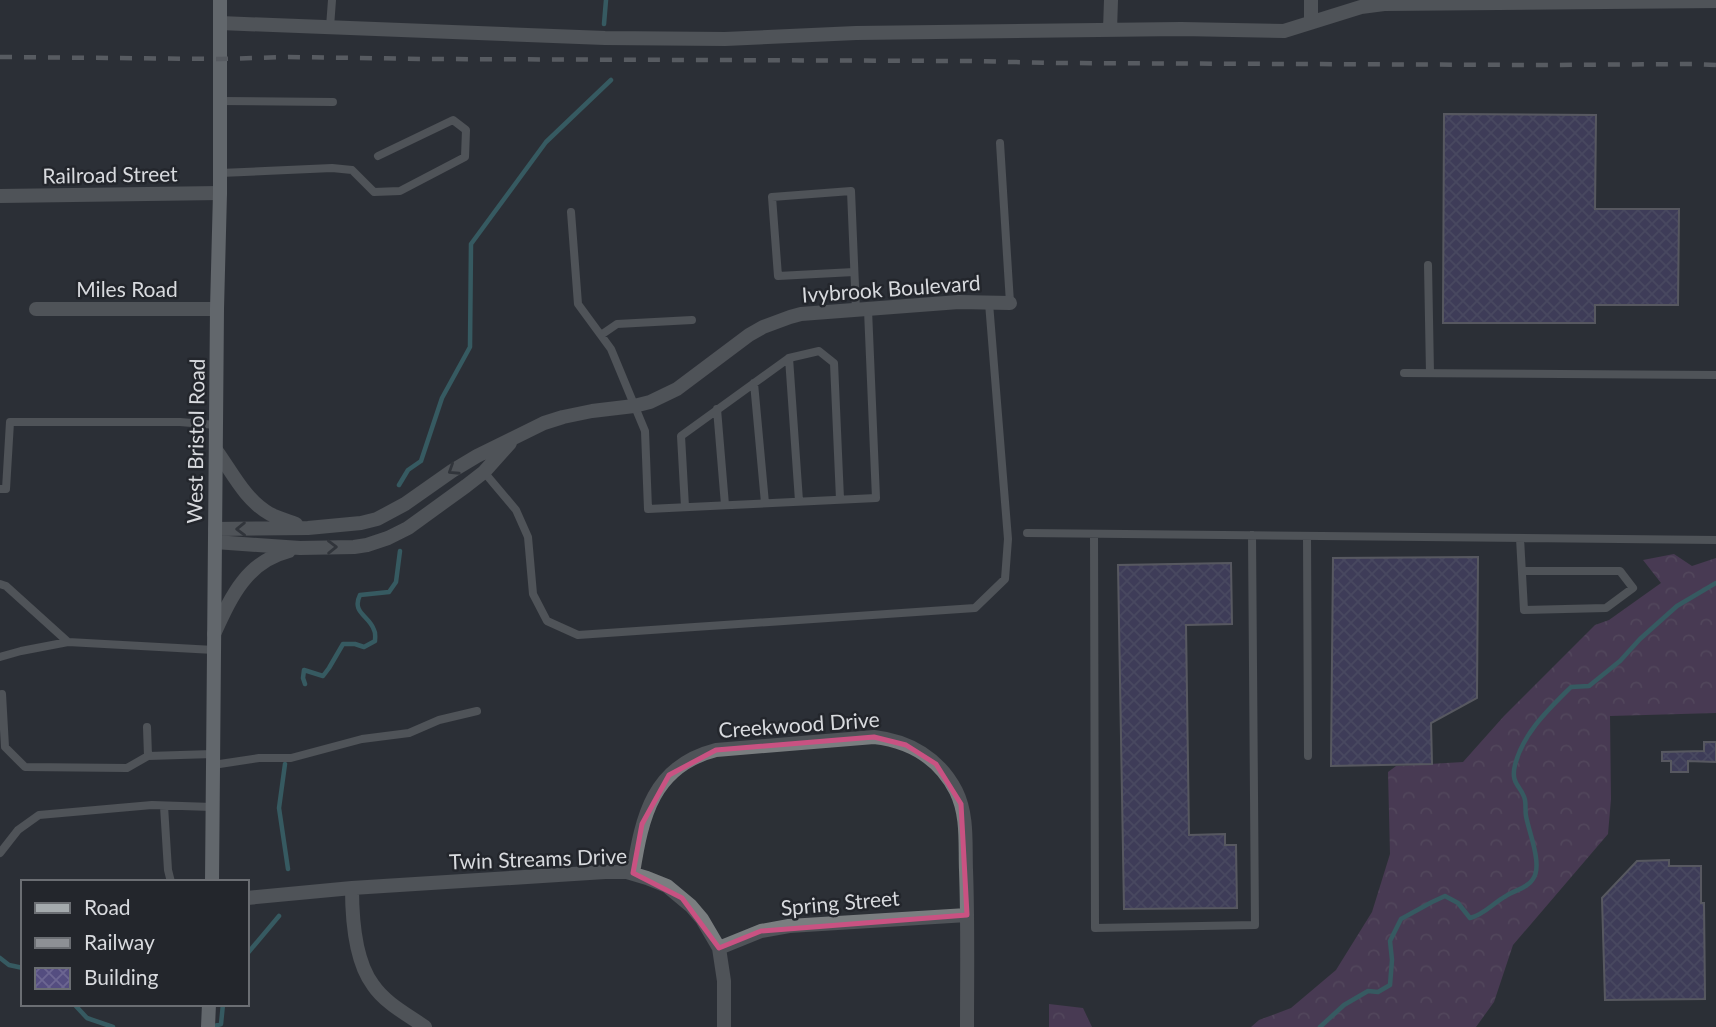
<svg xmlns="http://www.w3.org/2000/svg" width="1716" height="1027" font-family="Lato,sans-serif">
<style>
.forest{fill:url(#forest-crowns)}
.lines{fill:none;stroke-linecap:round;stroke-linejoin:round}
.stream{stroke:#438e94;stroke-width:4.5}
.building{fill:url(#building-cross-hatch);stroke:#8c8b93;stroke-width:2}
.lane{stroke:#7a7e80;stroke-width:8}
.street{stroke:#7a7e80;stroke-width:14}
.secondary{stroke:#a4aaad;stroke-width:14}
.rail{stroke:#8d9095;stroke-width:4.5;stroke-dasharray:12 12;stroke-linecap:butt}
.oneway{stroke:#393c41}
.marked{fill:none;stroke:#c95282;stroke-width:5;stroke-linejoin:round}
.labels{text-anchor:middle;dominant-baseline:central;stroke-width:5;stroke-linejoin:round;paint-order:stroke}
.street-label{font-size:21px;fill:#d8dade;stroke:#23262c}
</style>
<defs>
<pattern id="forest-crowns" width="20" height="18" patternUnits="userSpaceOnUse" patternTransform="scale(1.75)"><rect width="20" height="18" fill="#6b4875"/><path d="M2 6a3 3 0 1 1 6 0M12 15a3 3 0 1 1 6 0" fill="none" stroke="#7f6288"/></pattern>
<pattern id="building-cross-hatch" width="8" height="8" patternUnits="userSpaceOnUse" patternTransform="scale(1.75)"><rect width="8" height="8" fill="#544d80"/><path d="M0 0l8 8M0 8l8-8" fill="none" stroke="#6c6692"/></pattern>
</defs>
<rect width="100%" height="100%" fill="#2c3036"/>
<path class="forest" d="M 1674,554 L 1692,566 L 1716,558 L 1716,713 L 1610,716 L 1611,799 L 1608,834 L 1513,945 L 1494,1002 L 1476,1027 L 1251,1027 L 1259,1020 L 1291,1008 L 1336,970 L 1372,912 L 1390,854 L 1388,772 L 1396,766 L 1463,762 L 1504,716 L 1595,625 L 1609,620 L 1661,583 L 1643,560 Z
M 1049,1004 L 1083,1008 L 1092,1027 L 1049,1027 Z"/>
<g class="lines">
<path class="stream" d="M 604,24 L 606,0
M 399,485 L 408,470 L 421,461 L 442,398 L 470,347 L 471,244 L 546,142 L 611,80
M 305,684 L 303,678 L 304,670 L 323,676 L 329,668 L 343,644 L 355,644 L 364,647 L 375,641 C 375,638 376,633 374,630 C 370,616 351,613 360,595 L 389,592 L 396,582 L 400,551
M 285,764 L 279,808 L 288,869
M 247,954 L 279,916
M 0,958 L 9,965 L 23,968
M 74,1004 L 87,1018 L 113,1027
M 212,1027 L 221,1024 L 223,1004
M 1320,1027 L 1344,1005 L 1368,991 L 1378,992 L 1390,985 L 1392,960 L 1390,941 L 1401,919 L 1432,902 L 1445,896 L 1458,903 L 1470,918 C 1484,915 1493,903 1506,896 C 1515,890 1528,888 1533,879 C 1543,865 1529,833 1526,816 C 1525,811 1526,805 1525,800 C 1522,786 1510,785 1515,765 C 1523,733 1549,709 1571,687 L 1589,686 L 1620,661 L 1640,639 L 1677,606 L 1716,583"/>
</g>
<path class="building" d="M 1444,114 L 1596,115 L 1595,209 L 1679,209 L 1678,305 L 1595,305 L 1595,323 L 1443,323 Z
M 1478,557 L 1477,698 L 1431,723 L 1432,764 L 1331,766 L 1333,558 Z
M 1231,563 L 1232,624 L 1186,625 L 1189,835 L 1225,834 L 1225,845 L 1236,845 L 1237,908 L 1124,909 L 1118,565 Z
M 1704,742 L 1716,742 L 1716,762 L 1688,761 L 1688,772 L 1671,772 L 1671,761 L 1662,761 L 1662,752 L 1704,751 Z
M 1669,860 L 1669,866 L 1701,866 L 1701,903 L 1704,903 L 1705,999 L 1605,1000 L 1602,898 L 1637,861 Z"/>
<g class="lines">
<path class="lane" d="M 330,27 L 332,0
M 221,101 L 333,102
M 1000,143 L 1010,303
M 220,173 L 332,168 L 352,170 L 374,192 L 400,191 L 465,157 L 466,130 L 453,120 L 378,156
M 571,212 L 578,304 L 611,349 L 645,431 L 648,509 L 876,498 L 868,310
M 1428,265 L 1430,373
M 854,272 L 778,276 L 772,197 L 851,191 L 856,310
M 601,335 L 617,324 L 692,320
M 789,358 L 799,501
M 1404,373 L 1716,375
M 754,383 L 765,503
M 717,409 L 725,505
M 484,472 L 516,510 L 528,537 L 533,594 L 547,621 L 578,635 L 975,608 L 1005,579 L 1008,539 L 989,303
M 0,489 L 6,489 L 10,422 L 180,422 L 216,425
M 685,507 L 681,436 L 789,358 L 819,351 L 834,363 L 840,499
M 1027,533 L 1716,540
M 1094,534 L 1095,928 L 1255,925 L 1252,535
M 1307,536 L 1308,756
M 1520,538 L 1524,610 L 1606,608 L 1633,588 L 1620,571 L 1522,571
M 0,584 L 6,586 L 68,642
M 0,657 L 21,651 L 68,642 L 214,650
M 2,694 L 5,747 L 25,767 L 127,768 L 148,756
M 147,727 L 148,756 L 213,754
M 213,765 L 259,758 L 291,758 L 362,739 L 409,733 L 439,720 L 477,711
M 164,806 L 168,870 L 171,882
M 0,853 L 18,830 L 39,815 L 152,805 L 212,807"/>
<path class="street" d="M 1311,22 L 1311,0
M 220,23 L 605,38 L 725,39 L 856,33 L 1181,29 L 1284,31 L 1361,7 L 1384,4 L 1716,1
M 1110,30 L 1111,0
M 0,196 L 220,193
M 36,309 L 217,309
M 216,450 C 232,472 245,500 270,514 C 278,518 288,521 296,524
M 215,529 L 308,528 L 361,523 L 377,519 L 405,504 L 452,471 L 477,456 L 544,423 L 563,417 L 592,411 L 634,406 L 650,402 L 677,389 L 749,335 L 763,327 L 790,317 L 801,314 L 959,302 L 1010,303
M 215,542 L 300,548 L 354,547 L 367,545 L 388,538 L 408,528 L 466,486 L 484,472 L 510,443
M 214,634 C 231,597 246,562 289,551
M 633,873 C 642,816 653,766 716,750 L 874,737 C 909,741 939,758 956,791 C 968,815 965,844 966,870 C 968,923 967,975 967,1027
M 352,888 C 352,918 355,961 373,985 C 385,1003 408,1015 425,1027
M 247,898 L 352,888 L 605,872 L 627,872 L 647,878 L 667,886 L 691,906 L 702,919 L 719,948 L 724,981 L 724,1027
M 719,948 L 761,931 L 789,926 L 967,915"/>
<path class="secondary" d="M 212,882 L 217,309 L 220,193 L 220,0
M 208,1027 L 209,1004"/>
<path class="rail" d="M 0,57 L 221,59 L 288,57 L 428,59 L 969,61 L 1057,63 L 1542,65 L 1692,64 L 1716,65"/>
</g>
<defs><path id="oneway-chevron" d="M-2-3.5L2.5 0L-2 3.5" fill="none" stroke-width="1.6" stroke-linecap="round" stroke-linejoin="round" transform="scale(1.75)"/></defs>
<g class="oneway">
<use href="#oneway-chevron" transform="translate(453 470) rotate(147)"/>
<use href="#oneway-chevron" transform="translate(241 529) rotate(179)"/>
<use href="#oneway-chevron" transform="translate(332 547) rotate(-1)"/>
</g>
<path d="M0 0H1716V1027H0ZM 874,737 L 906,745 L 936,764 L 961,804 L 967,915 L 761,931 L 719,948 L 682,898 L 633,873 L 642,824 L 669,775 L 716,750 Z" fill="#2c3036" fill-opacity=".55" fill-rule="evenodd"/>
<path class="marked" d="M 874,737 L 906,745 L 936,764 L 961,804 L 967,915 L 761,931 L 719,948 L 682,898 L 633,873 L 642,824 L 669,775 L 716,750 Z"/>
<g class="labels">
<g class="street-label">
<text transform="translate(110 174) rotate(-1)">Railroad Street</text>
<text x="127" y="288">Miles Road</text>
<text transform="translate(891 288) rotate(-4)">Ivybrook Boulevard</text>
<text transform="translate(195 441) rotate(-89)">West Bristol Road</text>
<text transform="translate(799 724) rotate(-4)">Creekwood Drive</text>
<text transform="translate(538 858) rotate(-2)">Twin Streams Drive</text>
<text transform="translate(840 902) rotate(-5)">Spring Street</text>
</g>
</g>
<rect x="21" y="880" width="228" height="126" fill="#23262c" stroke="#6b6e73" stroke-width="2"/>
<rect x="35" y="903" width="35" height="10" fill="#a4aaad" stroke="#6b6e73" stroke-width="2"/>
<text x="84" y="915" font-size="21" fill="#d8dade">Road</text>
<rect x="35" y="938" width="35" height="10" fill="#8d9095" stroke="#6b6e73" stroke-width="2"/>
<text x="84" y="950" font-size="21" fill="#d8dade">Railway</text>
<rect x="35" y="968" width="35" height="21" fill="url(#building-cross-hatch)" stroke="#6b6e73" stroke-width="2"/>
<text x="84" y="985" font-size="21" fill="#d8dade">Building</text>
</svg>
